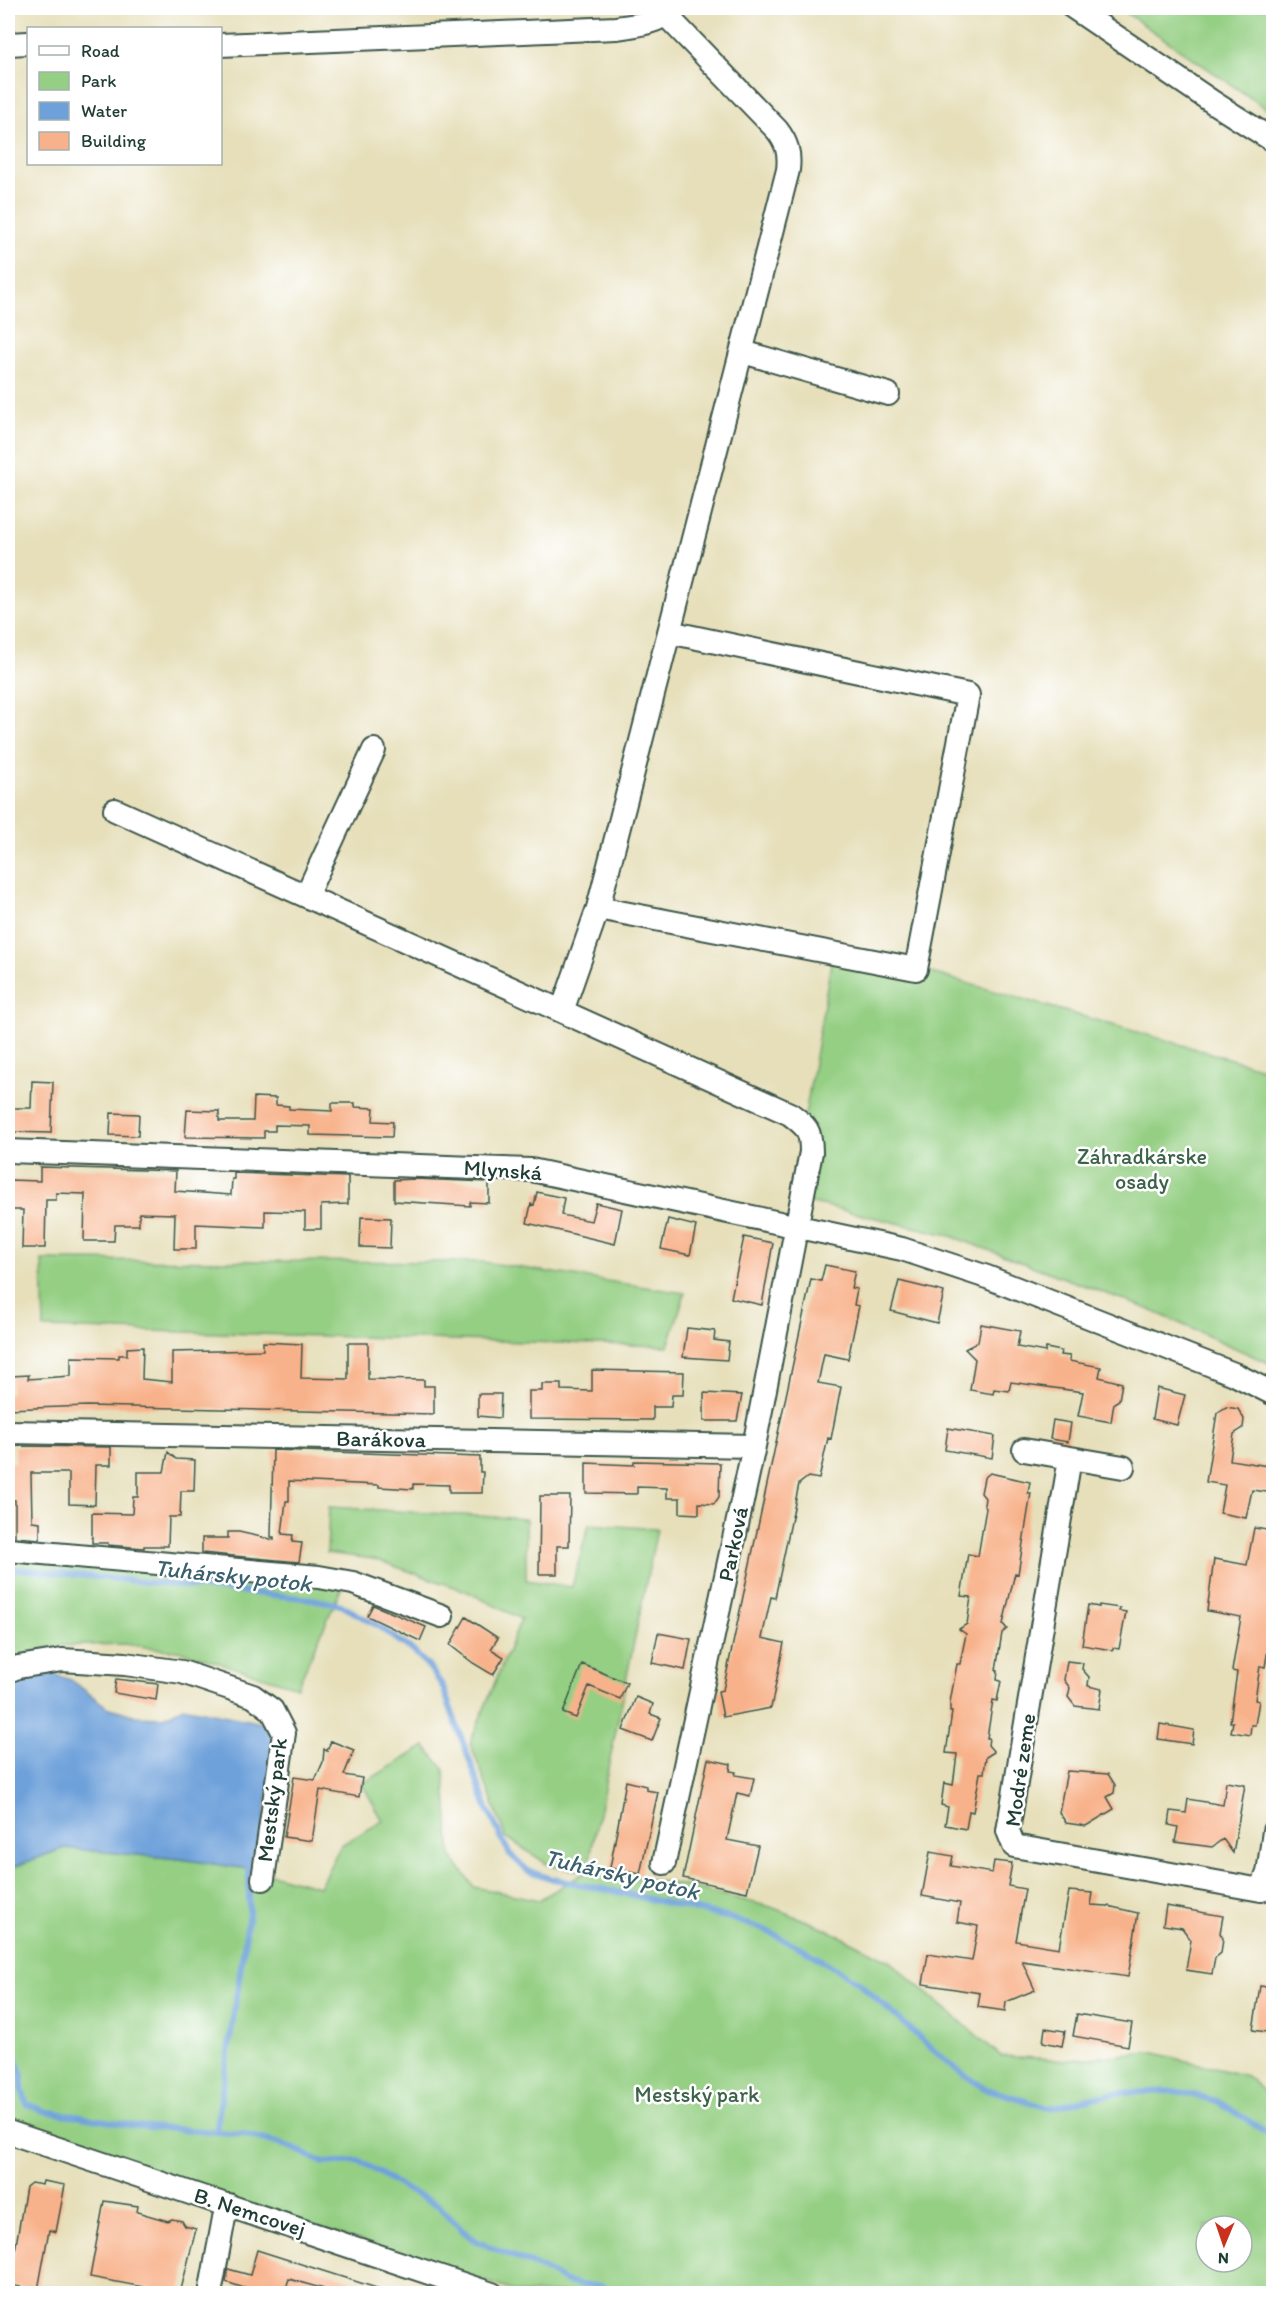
<svg xmlns="http://www.w3.org/2000/svg" width="1281" height="2301" font-family="Itim,sans-serif">
<style>
.green{fill:#94cf83;stroke:#5a865c;stroke-width:1.5;fill-rule:evenodd}
.water{fill:#6ea1da;stroke:#466f87;stroke-width:1.5}
.lines{fill:none;stroke-linecap:round;stroke-linejoin:round}
.stream{stroke:#6ea1da;stroke-width:6}
.building{fill:#f8b28b}
.minor-casing{stroke:#3d5548;stroke-width:26}
.minor{stroke:#fff;stroke-width:22}
.labels{text-anchor:middle;dominant-baseline:central;stroke-width:5;stroke-linejoin:round;paint-order:stroke}
.park-label{font-size:22px;fill:#3c6248;stroke:#fff}
.street-label{font-size:22px;fill:#1f3d34;stroke:#fff}
.water-label{font-size:24px;font-style:italic;fill:#3b606e;stroke:#fff}
</style>
<rect width="100%" height="100%" fill="#fff"/>
<filter id="ink" filterUnits="userSpaceOnUse"><feTurbulence type="fractalNoise" baseFrequency=".0167" numOctaves="2"/><feDisplacementMap in="SourceGraphic" scale="12" xChannelSelector="R" yChannelSelector="G"/><feConvolveMatrix kernelMatrix="1 2 1 2 8 2 1 2 1" color-interpolation-filters="sRGB"/></filter>
<filter id="wash" filterUnits="userSpaceOnUse"><feTurbulence type="fractalNoise" baseFrequency=".008" numOctaves="4" result="noise"/><feDisplacementMap in="SourceGraphic" scale="24" xChannelSelector="R" yChannelSelector="G"/><feGaussianBlur stdDeviation="1.35" result="paint"/><feColorMatrix in="noise" values="0 0 0 0 0 0 0 0 0 0 0 0 0 0 0 0 0 1.4 0 .05"/><feComposite in="paint" operator="in"/></filter>
<g filter="url(#wash)">
<rect width="100%" height="100%" fill="#e6dfba"/>
<path class="green" d="M 1119,8 L 1273,8 L 1273,113 Z
M 834,945 L 1273,1071 L 1273,1365 L 1148,1309 L 948,1235 L 791,1198 Z
M 42,1260 L 483,1262 L 685,1293 L 668,1346 L 44,1328 Z
M 329,1507 L 526,1519 L 526,1580 L 572,1587 L 589,1524 L 657,1529 L 587,1872 L 624,1875 L 681,1885 L 771,1907 L 822,1927 L 888,1960 L 1001,2056 L 1070,2060 L 1151,2052 L 1246,2076 L 1273,2099 L 1273,2293 L 520,2293 L 8,2126 L 8,1869 L 64,1848 L 180,1859 L 256,1870 L 319,1887 L 341,1845 L 383,1821 L 362,1784 L 425,1746 L 444,1769 L 451,1856 L 474,1887 L 539,1900 L 586,1872 L 547,1864 L 506,1837 L 470,1743 L 521,1619 L 466,1591 L 374,1559 L 327,1553 ZM 1206,2226 L 1242,2226 L 1242,2262 L 1206,2262 Z
M 8,1554 L 343,1585 L 297,1687 L 184,1652 L 124,1644 L 54,1646 L 8,1659 Z"/>
<path class="water" d="M 41,1670 L 71,1680 L 107,1707 L 136,1716 L 164,1717 L 183,1707 L 262,1723 L 276,1742 L 256,1870 L 180,1859 L 64,1848 L 8,1869 L 8,1680 Z"/>
<g class="lines">
<path class="stream" d="M 8,1568 L 312,1599 L 341,1605 L 378,1626 L 411,1649 L 429,1667 L 442,1685 L 487,1808 L 509,1853 L 528,1871 L 553,1879 L 632,1895 L 730,1918 L 765,1930 L 805,1950 L 858,1982 L 931,2048 L 953,2067 L 984,2088 L 1049,2108 L 1115,2093 L 1177,2091 L 1217,2101 L 1274,2137
M 8,2012 L 11,2047 L 22,2075 L 22,2090 L 27,2104 L 44,2111 L 136,2126 L 244,2134 L 288,2146 L 324,2163 L 360,2161 L 405,2189 L 438,2205 L 463,2231 L 478,2242 L 539,2267 L 566,2282 L 581,2285 L 602,2286 L 623,2294
M 216,2132 L 249,1913 L 249,1869"/>
</g>
<g id="blocks">
<path class="building" d="M 32,1081 L 53,1082 L 51,1133 L 8,1132 L 8,1108 L 31,1108 Z
M 254,1097 L 276,1098 L 276,1105 L 289,1106 L 289,1109 L 332,1111 L 332,1103 L 355,1103 L 355,1107 L 374,1108 L 373,1121 L 393,1122 L 392,1137 L 310,1135 L 310,1126 L 275,1125 L 275,1131 L 264,1131 L 264,1138 L 185,1137 L 187,1110 L 219,1111 L 219,1121 L 253,1121 Z
M 111,1113 L 139,1114 L 138,1136 L 110,1135 Z
M 40,1167 L 176,1171 L 175,1191 L 231,1195 L 232,1179 L 234,1179 L 234,1173 L 348,1177 L 348,1204 L 321,1205 L 321,1229 L 305,1229 L 305,1212 L 265,1211 L 265,1227 L 196,1224 L 196,1249 L 174,1249 L 175,1214 L 139,1213 L 139,1225 L 115,1225 L 114,1241 L 84,1241 L 85,1194 L 56,1193 L 56,1200 L 46,1200 L 45,1248 L 22,1248 L 23,1210 L 8,1210 L 8,1180 L 40,1181 Z
M 415,1179 L 489,1182 L 489,1203 L 470,1202 L 470,1206 L 394,1201 L 394,1180 Z
M 537,1192 L 564,1198 L 561,1215 L 591,1221 L 596,1203 L 622,1209 L 615,1244 L 527,1223 L 531,1204 L 534,1205 Z
M 361,1217 L 391,1218 L 390,1248 L 360,1247 Z
M 668,1219 L 696,1226 L 690,1255 L 661,1249 Z
M 744,1237 L 773,1243 L 762,1305 L 731,1298 Z
M 825,1265 L 855,1271 L 851,1288 L 857,1289 L 854,1305 L 859,1306 L 848,1359 L 824,1354 L 818,1383 L 841,1387 L 831,1439 L 828,1438 L 819,1479 L 808,1477 L 799,1484 L 775,1598 L 771,1597 L 762,1638 L 784,1643 L 771,1708 L 723,1717 L 718,1691 L 723,1690 L 811,1279 L 821,1281 Z
M 899,1281 L 944,1292 L 937,1323 L 891,1311 Z
M 981,1324 L 1020,1331 L 1017,1347 L 1045,1352 L 1046,1348 L 1061,1351 L 1060,1355 L 1070,1356 L 1069,1361 L 1101,1367 L 1099,1377 L 1122,1383 L 1119,1400 L 1114,1403 L 1111,1422 L 1078,1416 L 1083,1392 L 1011,1382 L 1009,1391 L 994,1389 L 993,1394 L 970,1390 L 975,1359 L 965,1349 L 978,1342 Z
M 687,1328 L 715,1331 L 714,1340 L 729,1342 L 727,1360 L 683,1357 Z
M 263,1342 L 302,1344 L 301,1378 L 348,1379 L 348,1343 L 368,1343 L 368,1379 L 424,1380 L 424,1386 L 434,1386 L 434,1414 L 88,1406 L 8,1409 L 8,1393 L 11,1393 L 11,1376 L 29,1375 L 28,1379 L 71,1376 L 71,1357 L 119,1358 L 119,1355 L 127,1355 L 127,1348 L 143,1347 L 142,1379 L 172,1382 L 172,1352 L 263,1350 Z
M 592,1370 L 684,1372 L 683,1395 L 672,1395 L 671,1407 L 653,1407 L 653,1420 L 529,1419 L 529,1391 L 542,1391 L 542,1384 L 561,1384 L 561,1390 L 592,1391 Z
M 1157,1388 L 1185,1395 L 1177,1425 L 1152,1419 Z
M 704,1393 L 742,1395 L 737,1421 L 704,1421 Z
M 478,1394 L 501,1394 L 500,1418 L 478,1416 Z
M 1226,1407 L 1238,1409 L 1244,1419 L 1243,1428 L 1234,1434 L 1230,1460 L 1274,1467 L 1274,1493 L 1252,1490 L 1246,1518 L 1220,1513 L 1225,1485 L 1206,1482 L 1217,1413 Z
M 1053,1420 L 1071,1423 L 1068,1442 L 1050,1439 Z
M 948,1428 L 995,1436 L 992,1458 L 945,1450 Z
M 15,1446 L 111,1447 L 111,1465 L 96,1465 L 95,1505 L 69,1504 L 69,1473 L 31,1473 L 32,1521 L 40,1522 L 40,1539 L 15,1537 L 15,1500 L 8,1500 L 8,1463 L 15,1463 Z
M 273,1450 L 480,1457 L 480,1472 L 483,1472 L 482,1493 L 449,1493 L 449,1485 L 413,1484 L 413,1489 L 379,1487 L 379,1485 L 289,1481 L 289,1501 L 286,1501 L 282,1534 L 293,1535 L 292,1542 L 302,1543 L 299,1562 L 202,1553 L 202,1538 L 228,1538 L 228,1532 L 239,1532 L 274,1540 L 274,1537 L 271,1537 Z
M 168,1452 L 176,1459 L 195,1460 L 194,1491 L 181,1491 L 180,1517 L 169,1517 L 168,1546 L 144,1546 L 144,1548 L 108,1545 L 108,1543 L 92,1543 L 92,1513 L 132,1514 L 133,1497 L 138,1497 L 138,1472 L 164,1472 Z
M 634,1461 L 720,1463 L 719,1497 L 714,1504 L 699,1503 L 699,1514 L 680,1513 L 680,1498 L 667,1498 L 667,1488 L 637,1487 L 637,1494 L 586,1493 L 586,1463 L 634,1465 Z
M 990,1473 L 1030,1482 L 1028,1493 L 1031,1493 L 1018,1574 L 1015,1573 L 1003,1624 L 1007,1629 L 1002,1633 L 996,1670 L 998,1670 L 997,1680 L 1001,1681 L 997,1701 L 993,1700 L 987,1738 L 989,1738 L 988,1745 L 994,1752 L 986,1757 L 984,1773 L 980,1773 L 973,1812 L 969,1811 L 966,1829 L 945,1825 L 948,1807 L 941,1805 L 944,1783 L 953,1785 L 957,1754 L 946,1753 L 952,1712 L 950,1712 L 950,1702 L 957,1664 L 960,1664 L 966,1634 L 959,1629 L 967,1624 L 971,1597 L 961,1596 L 968,1554 L 978,1556 L 986,1508 L 984,1505 L 985,1498 L 981,1493 L 984,1478 Z
M 540,1496 L 570,1496 L 569,1546 L 557,1546 L 557,1574 L 539,1574 Z
M 1254,1528 L 1274,1531 L 1274,1615 L 1265,1667 L 1260,1666 L 1255,1700 L 1259,1701 L 1255,1725 L 1251,1725 L 1250,1735 L 1231,1732 L 1233,1722 L 1230,1722 L 1237,1672 L 1232,1671 L 1241,1617 L 1207,1611 L 1214,1559 L 1247,1565 Z
M 373,1605 L 426,1627 L 420,1641 L 367,1616 Z
M 1088,1605 L 1099,1607 L 1099,1605 L 1120,1608 L 1119,1611 L 1126,1612 L 1119,1649 L 1113,1648 L 1112,1650 L 1082,1645 Z
M 466,1617 L 498,1638 L 491,1649 L 504,1657 L 493,1675 L 473,1663 L 450,1645 Z
M 658,1633 L 691,1639 L 685,1670 L 652,1663 Z
M 1067,1661 L 1083,1663 L 1082,1669 L 1089,1677 L 1088,1686 L 1102,1689 L 1099,1709 L 1075,1706 L 1068,1697 L 1070,1688 L 1064,1680 Z
M 582,1664 L 627,1683 L 620,1699 L 589,1686 L 576,1718 L 563,1713 Z
M 116,1679 L 158,1684 L 156,1700 L 114,1693 Z
M 636,1697 L 653,1704 L 650,1714 L 661,1718 L 652,1741 L 623,1730 Z
M 1160,1724 L 1194,1730 L 1192,1744 L 1158,1739 Z
M 331,1741 L 354,1750 L 344,1775 L 362,1778 L 359,1797 L 320,1790 L 312,1841 L 284,1837 L 294,1777 L 315,1780 L 323,1762 L 324,1749 L 327,1751 Z
M 708,1759 L 731,1764 L 730,1771 L 736,1772 L 735,1775 L 754,1778 L 750,1796 L 737,1793 L 727,1840 L 758,1846 L 747,1892 L 683,1878 Z
M 1067,1771 L 1108,1774 L 1115,1785 L 1114,1793 L 1107,1797 L 1114,1809 L 1086,1826 L 1066,1823 L 1059,1812 Z
M 626,1781 L 646,1786 L 646,1790 L 658,1792 L 640,1874 L 610,1868 Z
M 1226,1782 L 1245,1785 L 1233,1853 L 1223,1839 L 1212,1847 L 1175,1842 L 1178,1827 L 1169,1825 L 1171,1811 L 1186,1813 L 1188,1799 L 1223,1805 Z
M 930,1852 L 953,1856 L 951,1866 L 992,1873 L 994,1861 L 1012,1863 L 1008,1886 L 1025,1889 L 1016,1941 L 1059,1948 L 1069,1891 L 1093,1893 L 1091,1905 L 1108,1906 L 1138,1913 L 1128,1977 L 1022,1961 L 1035,1990 L 1006,2002 L 1005,2011 L 978,2007 L 980,1993 L 923,1984 L 928,1954 L 972,1961 L 978,1926 L 957,1922 L 960,1903 L 922,1896 Z
M 1166,1906 L 1223,1916 L 1220,1933 L 1223,1938 L 1221,1953 L 1215,1958 L 1212,1974 L 1186,1970 L 1191,1940 L 1182,1928 L 1163,1925 Z
M 1260,1986 L 1274,1988 L 1274,2033 L 1253,2030 Z
M 1077,2014 L 1132,2023 L 1128,2046 L 1073,2036 Z
M 1045,2028 L 1065,2031 L 1062,2046 L 1043,2042 Z
M 43,2181 L 65,2185 L 56,2232 L 49,2230 L 38,2290 L 9,2285 L 26,2187 L 31,2183 L 42,2185 Z
M 104,2201 L 138,2206 L 137,2212 L 168,2221 L 172,2219 L 182,2221 L 185,2226 L 196,2229 L 180,2294 L 90,2277 Z
M 257,2250 L 383,2290 L 383,2294 L 323,2294 L 324,2289 L 289,2279 L 284,2294 L 262,2294 L 226,2282 L 228,2269 L 250,2275 Z"/>
</g>
</g>
<g filter="url(#ink)">
<use href="#blocks" fill-opacity="0" stroke="#3d5548" stroke-width="1.5"/>
<g class="lines">
<defs>
<path id="minor" d="M 1074,8 L 1214,103 L 1274,141
M 8,44 L 28,43
M 220,45 L 616,28 C 639,25 657,23 675,8
M 743,352 L 888,394
M 115,810 L 790,1114 C 807,1127 811,1130 811,1152 L 754,1446 L 664,1863
M 306,896 L 374,750
M 598,908 L 788,170 C 790,153 787,143 777,130 L 666,15
M 562,1011 L 598,908 L 916,969 L 968,695 L 669,632
M 8,1151 L 531,1170 L 902,1249 L 987,1277 L 1234,1374 L 1274,1394
M 8,1432 L 754,1446
M 1024,1450 L 1123,1467
M 1070,1458 L 1008,1831 L 1014,1846 L 1261,1890
M 8,1550 L 319,1577 L 353,1583 L 442,1616
M 8,1671 L 18,1667 L 62,1660 L 125,1664 L 182,1672 L 253,1696 L 272,1710 L 284,1733 L 263,1879
M 1261,1890 L 1268,1873 L 1274,1831
M 8,2132 L 492,2294
M 210,2294 L 224,2218 L 229,2205"/>
</defs>
<use href="#minor" class="minor-casing"/>
<use href="#minor" class="minor"/>
</g>
</g>
<g class="labels">
<g class="park-label">
<text x="1142" y="1156">Záhradkárske<tspan x="1142" dy="25">osady</tspan></text>
<text x="697" y="2094">Mestský park</text>
</g>
<g class="street-label">
<text transform="translate(503 1170) rotate(4)">Mlynská</text>
<text transform="translate(381 1439) rotate(1)">Barákova</text>
<text transform="translate(733 1544) rotate(-78)">Parková</text>
<text transform="translate(1020 1770) rotate(-82)">Modré zeme</text>
<text transform="translate(272 1800) rotate(-83)">Mestský park</text>
<text transform="translate(250 2212) rotate(18)">B. Nemcovej</text>
</g>
<g class="water-label">
<text transform="translate(233 1575) rotate(6)">Tuhársky potok</text>
<text transform="translate(622 1874) rotate(13)">Tuhársky potok</text>
</g>
</g>
<rect width="1281" height="2301" fill="none" stroke="#fff" stroke-width="30"/>
<rect x="27" y="27" width="195" height="138" fill="#ffffff" stroke="#a5b1ae" stroke-width="1.5"/>
<rect x="39" y="46" width="30" height="9" fill="#ffffff" stroke="#a5b1ae" stroke-width="1.5"/>
<text x="81" y="57" font-size="18" fill="#1f3d34">Road</text>
<rect x="39" y="72" width="30" height="18" fill="#94cf83" stroke="#a5b1ae" stroke-width="1.5"/>
<text x="81" y="87" font-size="18" fill="#1f3d34">Park</text>
<rect x="39" y="102" width="30" height="18" fill="#6ea1da" stroke="#a5b1ae" stroke-width="1.5"/>
<text x="81" y="117" font-size="18" fill="#1f3d34">Water</text>
<rect x="39" y="132" width="30" height="18" fill="#f8b28b" stroke="#a5b1ae" stroke-width="1.5"/>
<text x="81" y="147" font-size="18" fill="#1f3d34">Building</text>
<g transform="translate(1224 2244) rotate(182)"><circle r="28" fill="#ffffff" stroke="#a5b1ae" stroke-width="1.5"/>
<path d="M0-4.5L10 22L0 15L-10 22Z" fill="#c8321e"/>
<text y="-9" font-size="16" font-weight="bold" text-anchor="middle" fill="#1f3d34">N</text>
</g>
</svg>
